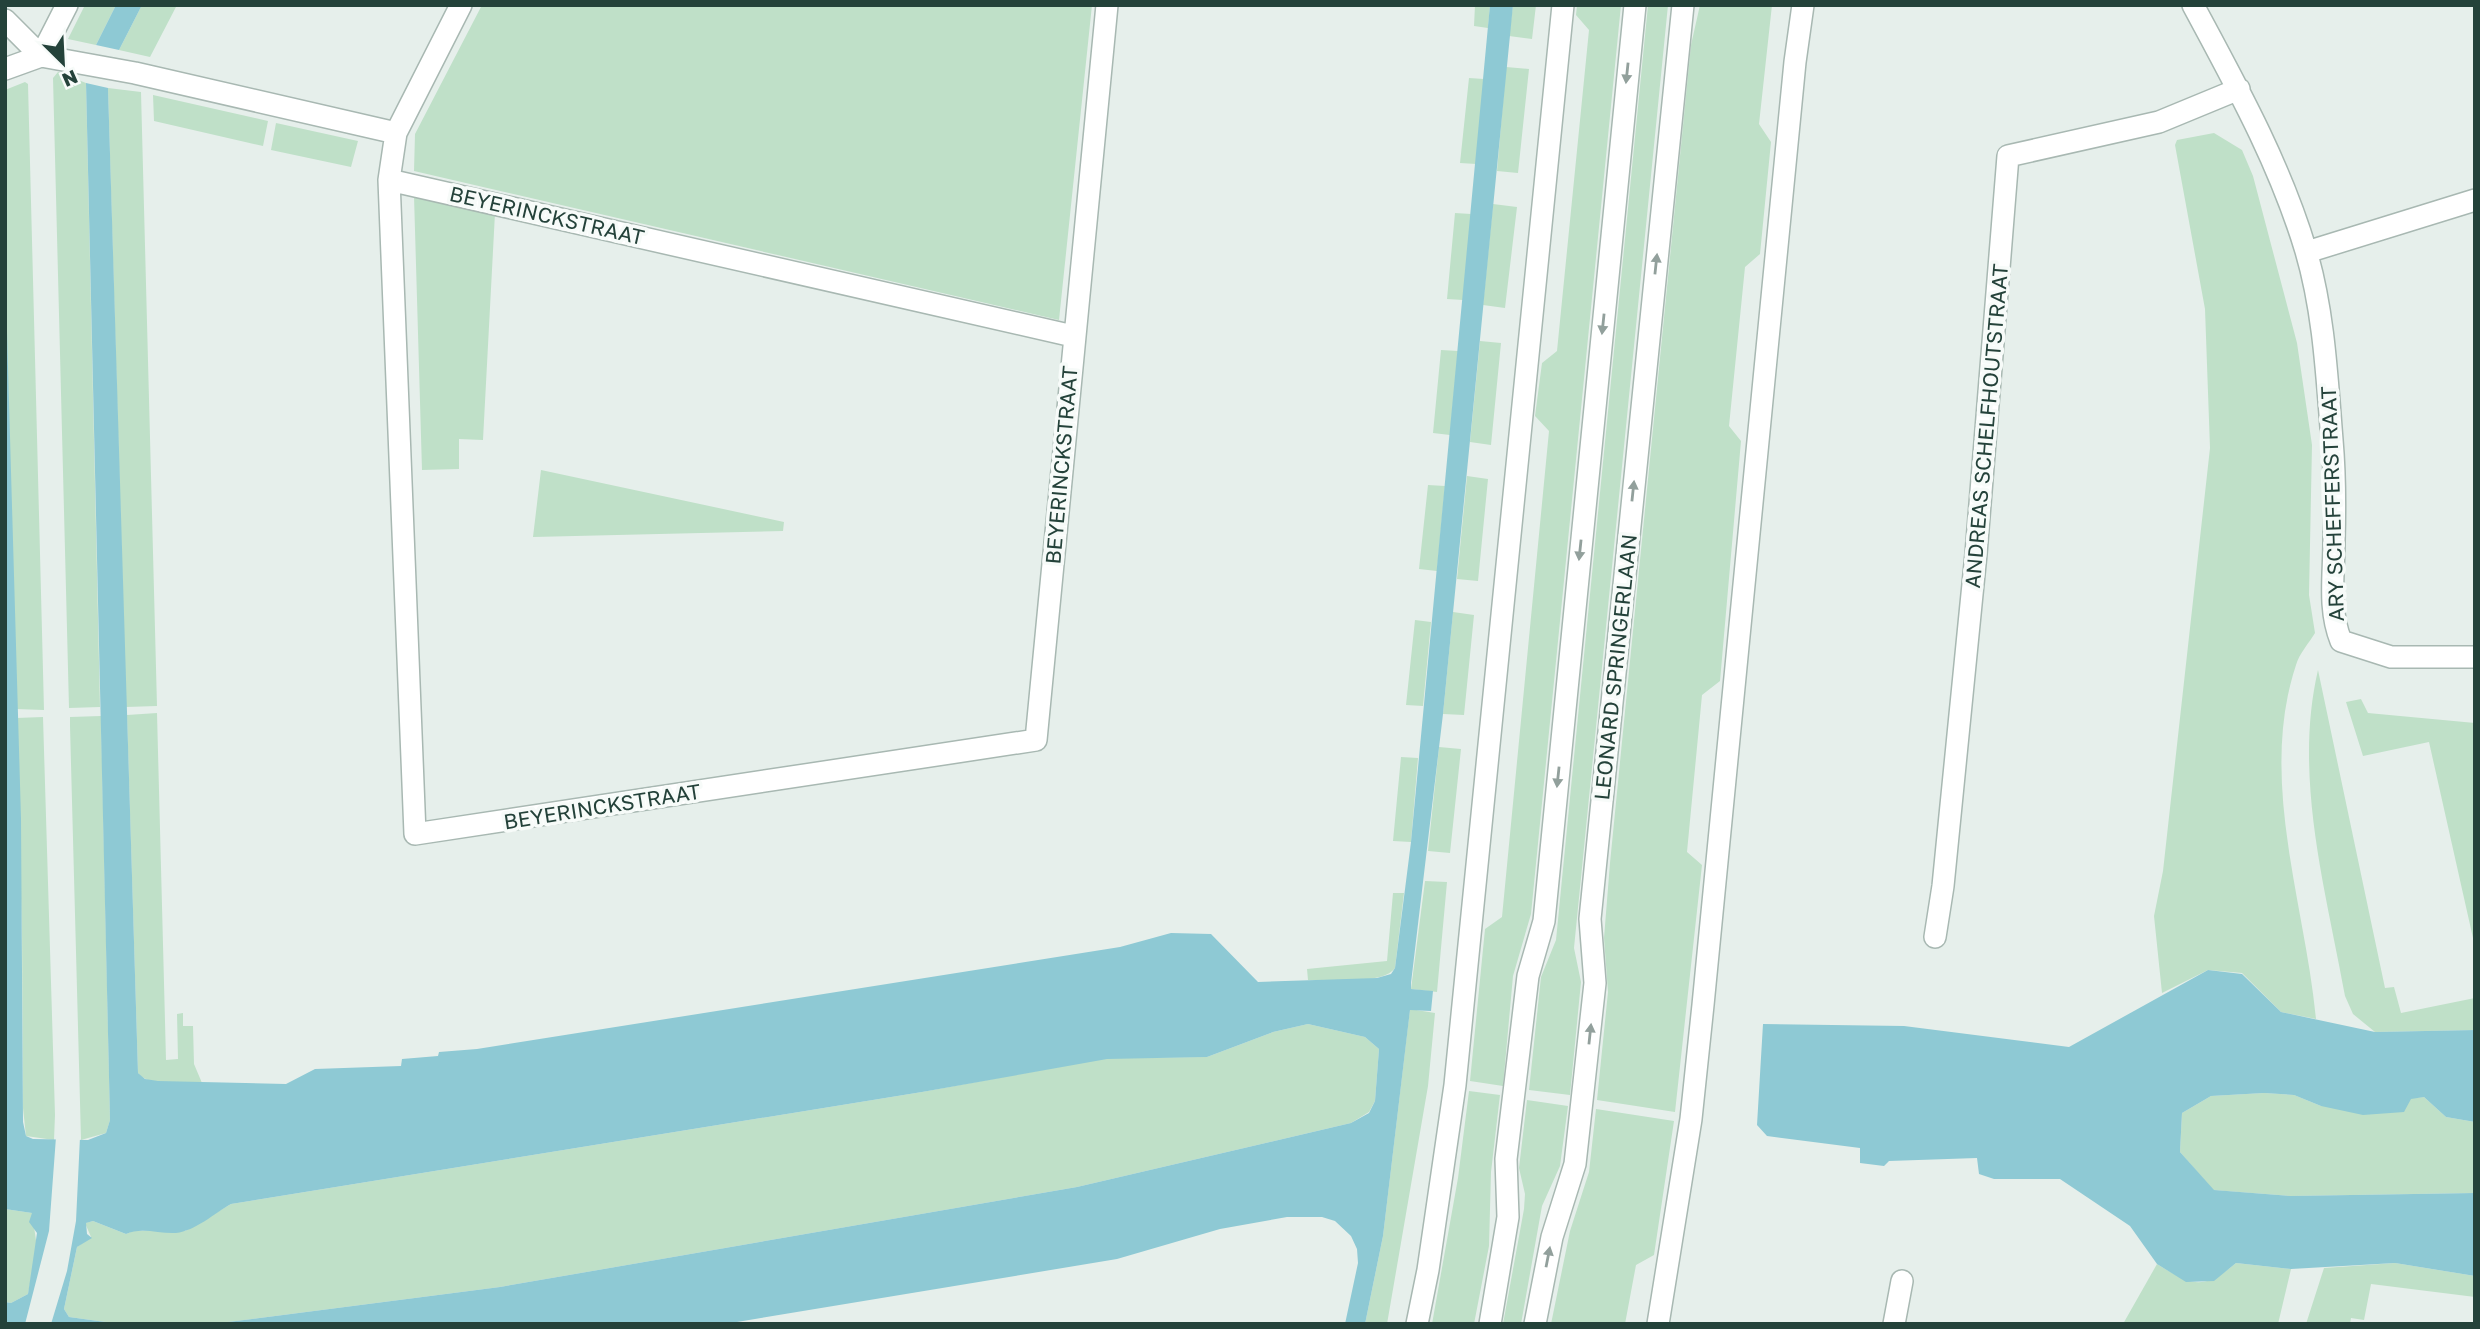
<svg xmlns="http://www.w3.org/2000/svg" width="2480" height="1329" font-family="'Golos Text',sans-serif">
<style>
.green{fill:#bfe0c8}
.water{fill:#8ec9d4}
.pier{fill:#e6efeb}
.lines{fill:none;stroke-linecap:round;stroke-linejoin:round}
.minor-casing{stroke:#a8b8b2;stroke-width:24}
.minor{stroke:#fff;stroke-width:21}
.oneway{fill:#92a09c}
.labels{text-anchor:middle;dominant-baseline:central;stroke-width:7;stroke-linejoin:round;paint-order:stroke}
.street-label{font-size:21px;fill:#24423a;stroke:#f7fbf9}
</style>
<rect width="100%" height="100%" fill="#e6efeb"/>
<path class="green" d="M 85,5 L 116,5 L 96,45 L 68,39 Z
M 142,5 L 177,5 L 150,57 L 119,50 Z
M 482,5 L 1092,5 L 1059,320 L 414,171 L 415,134 Z
M 1475,5 L 1490,5 L 1488,28 L 1474,26 Z
M 1513,5 L 1536,5 L 1532,39 L 1509,36 Z
M 1577,5 L 1621,5 L 1531,914 L 1513,976 L 1503,1086 L 1470,1081 L 1485,929 L 1502,917 L 1549,431 L 1535,416 L 1542,363 L 1557,351 L 1589,30 L 1576,15 Z
M 1648,5 L 1668,5 L 1574,948 L 1581,982 L 1570,1095 L 1529,1090 L 1541,977 L 1556,940 Z
M 1700,5 L 1772,5 L 1759,124 L 1771,142 L 1760,254 L 1745,267 L 1729,426 L 1741,441 L 1720,681 L 1702,695 L 1687,852 L 1702,865 L 1675,1112 L 1597,1100 L 1608,992 L 1604,938 L 1610,863 L 1691,45 Z
M 1506,67 L 1529,69 L 1518,173 L 1497,171 Z
M 58,72 L 86,83 L 100,707 L 69,708 L 53,78 Z
M 1469,78 L 1484,79 L 1476,164 L 1460,163 Z
M 25,82 L 28,84 L 44,710 L 16,709 L 5,262 L 5,90 Z
M 108,88 L 141,92 L 157,706 L 126,707 Z
M 153,95 L 268,121 L 263,146 L 154,121 Z
M 276,123 L 358,141 L 351,167 L 271,150 Z
M 2214,133 L 2242,150 L 2253,176 L 2297,343 L 2312,445 L 2309,595 L 2315,633 C 2309,643 2299,654 2296,665 C 2258,780 2305,903 2316,1019 L 2281,1012 L 2242,973 L 2208,970 L 2162,993 L 2154,916 L 2163,871 L 2210,448 L 2205,309 L 2175,145 L 2177,140 Z
M 414,196 L 495,213 L 483,440 L 459,439 L 459,469 L 422,470 Z
M 1493,204 L 1517,207 L 1505,308 L 1483,305 Z
M 1455,213 L 1471,214 L 1463,300 L 1447,299 Z
M 1480,341 L 1501,343 L 1491,445 L 1470,442 Z
M 1441,350 L 1458,351 L 1450,435 L 1433,433 Z
M 541,470 L 784,522 L 783,531 L 533,537 Z
M 1467,476 L 1488,479 L 1478,581 L 1457,579 Z
M 1428,485 L 1445,486 L 1437,571 L 1419,569 Z
M 1453,612 L 1474,615 L 1464,715 L 1443,714 Z
M 1415,620 L 1431,622 L 1423,706 L 1406,705 Z
M 2318,670 L 2385,988 L 2394,987 L 2401,1013 L 2475,998 L 2475,1030 L 2375,1032 L 2353,1014 L 2345,996 C 2326,890 2293,777 2318,670 Z
M 2361,699 L 2368,713 L 2475,723 L 2475,947 L 2429,742 L 2363,756 L 2346,702 Z
M 157,713 L 166,1060 L 178,1059 L 177,1014 L 183,1013 L 183,1026 L 193,1026 L 194,1064 L 202,1083 C 185,1082 149,1088 138,1073 L 127,715 Z
M 101,716 L 110,1120 L 106,1133 L 81,1140 L 70,726 L 70,717 Z
M 43,717 L 55,1115 L 54,1140 L 26,1136 L 23,1108 L 22,933 L 16,718 Z
M 1439,747 L 1461,749 L 1450,853 L 1428,851 Z
M 1401,757 L 1418,758 L 1411,842 L 1393,841 Z
M 1425,881 L 1447,882 L 1437,992 L 1411,989 Z
M 1393,893 L 1404,893 L 1395,968 C 1383,985 1330,980 1308,980 L 1307,969 L 1387,961 Z
M 1410,1009 L 1435,1013 L 1428,1086 L 1387,1324 L 1365,1324 L 1383,1236 Z
M 1308,1024 L 1365,1037 L 1379,1049 L 1375,1101 L 1369,1112 L 1351,1123 L 1077,1187 L 500,1287 L 228,1322 L 120,1324 L 69,1317 L 64,1309 L 77,1247 L 91,1237 L 85,1223 L 93,1221 L 126,1234 L 133,1231 L 185,1231 L 231,1204 L 922,1092 L 1107,1058 L 1207,1057 L 1273,1032 Z
M 1469,1091 L 1500,1095 L 1491,1172 L 1489,1246 L 1474,1324 L 1432,1324 L 1458,1178 Z
M 2264,1093 L 2294,1095 L 2321,1106 L 2424,1097 L 2446,1117 L 2475,1122 L 2475,1193 L 2290,1196 L 2213,1190 L 2180,1152 L 2182,1113 L 2211,1096 Z
M 1527,1100 L 1568,1106 L 1560,1166 L 1542,1206 L 1521,1324 L 1503,1324 L 1524,1209 L 1525,1194 L 1519,1168 Z
M 1596,1109 L 1674,1121 L 1654,1255 L 1636,1265 L 1625,1324 L 1551,1324 L 1570,1231 L 1589,1172 Z
M 5,1209 L 32,1213 L 37,1247 L 28,1294 L 11,1303 L 5,1302 Z
M 2236,1263 L 2291,1269 L 2278,1324 L 2123,1324 L 2157,1264 C 2193,1286 2202,1291 2236,1263 Z
M 2395,1263 L 2475,1276 L 2475,1297 L 2371,1284 L 2364,1320 L 2351,1318 L 2350,1324 L 2306,1324 L 2324,1268 Z"/>
<path class="water" d="M 116,5 L 142,5 L 119,50 L 96,45 Z
M 1490,5 L 1513,5 L 1443,714 L 1411,983 L 1411,989 L 1433,991 L 1431,1011 L 1410,1010 L 1383,1236 L 1365,1324 L 1345,1324 L 1358,1263 L 1357,1249 L 1351,1236 L 1335,1221 L 1322,1217 L 1287,1217 L 1220,1229 L 1117,1259 L 725,1324 L 121,1324 L 228,1322 L 500,1287 L 1077,1187 L 1351,1123 L 1369,1113 L 1375,1101 L 1379,1049 L 1365,1037 L 1308,1024 L 1273,1032 L 1207,1057 L 1107,1059 L 922,1092 L 231,1204 C 215,1213 195,1231 176,1233 C 160,1234 141,1227 126,1234 L 93,1221 L 86,1223 L 87,1234 L 92,1238 L 77,1247 L 64,1309 L 69,1317 L 120,1324 L 5,1324 L 5,1302 L 11,1303 L 28,1294 L 37,1233 L 29,1222 L 32,1213 L 5,1209 L 5,262 L 21,819 L 23,1122 L 26,1136 L 33,1139 L 88,1140 L 106,1133 L 110,1120 L 86,83 L 108,88 L 138,1073 L 145,1079 L 158,1081 L 286,1084 L 315,1069 L 401,1066 L 402,1059 L 438,1056 L 439,1052 L 477,1049 L 1120,947 L 1171,933 L 1211,934 L 1258,982 L 1377,978 L 1391,974 L 1395,968 L 1411,842 Z
M 2208,970 L 2242,974 L 2281,1012 L 2375,1032 L 2475,1030 L 2475,1122 L 2446,1117 L 2424,1097 L 2411,1099 L 2404,1112 L 2363,1115 L 2321,1106 L 2294,1095 L 2264,1093 L 2211,1096 L 2182,1113 L 2180,1152 L 2214,1190 L 2290,1196 L 2475,1193 L 2475,1276 L 2395,1263 L 2291,1269 L 2236,1263 L 2214,1281 L 2186,1282 L 2157,1264 L 2130,1226 L 2060,1179 L 1994,1179 L 1979,1174 L 1977,1158 L 1889,1161 L 1884,1166 L 1860,1163 L 1860,1148 L 1767,1136 L 1757,1125 L 1763,1024 L 1904,1026 L 2069,1047 Z"/>
<path class="pier" d="M 56,1137 L 80,1137 L 76,1221 L 67,1271 L 51,1324 L 25,1324 L 49,1231 Z"/>
<g class="lines">
<defs>
<path id="minor" d="M 461,5 L 396,133 L 389,180 L 415,834 L 1036,740 L 1107,5
M 2193,5 C 2236,85 2280,164 2306,251 C 2324,312 2327,378 2332,440 C 2335,474 2335,508 2334,541 C 2334,575 2328,609 2341,641 L 2391,657 L 2475,657
M 5,20 L 41,56
M 41,56 L 135,73 L 396,133
M 5,69 L 41,56 L 67,5
M 389,180 L 1073,336
M 2307,252 L 2475,200
M 1935,937 L 1943,886 L 1976,554 L 2008,156 L 2159,122 L 2239,89
M 1417,1324 L 1428,1270 L 1455,1085 L 1563,5
M 1490,1324 L 1508,1217 L 1506,1159 L 1528,976 L 1544,921 L 1635,5
M 1535,1324 L 1552,1237 L 1575,1164 L 1595,983 L 1590,919 L 1683,5
M 1658,1324 L 1691,1119 L 1703,1005 L 1795,62 L 1803,5
M 1894,1324 L 1902,1281"/>
</defs>
<use href="#minor" class="minor-casing"/>
<use href="#minor" class="minor"/>
</g>
<defs><path id="oneway-solid" d="M-6-.8H1V-3.2L6.5 0L1 3.2V.8H-6Z" transform="scale(1.75)"/></defs>
<g class="oneway">
<use href="#oneway-solid" transform="translate(1627 73) rotate(96)"/>
<use href="#oneway-solid" transform="translate(1656 264) rotate(-84)"/>
<use href="#oneway-solid" transform="translate(1603 324) rotate(96)"/>
<use href="#oneway-solid" transform="translate(1633 491) rotate(-84)"/>
<use href="#oneway-solid" transform="translate(1580 550) rotate(96)"/>
<use href="#oneway-solid" transform="translate(1558 777) rotate(96)"/>
<use href="#oneway-solid" transform="translate(1590 1034) rotate(-84)"/>
<use href="#oneway-solid" transform="translate(1548 1257) rotate(-79)"/>
</g>
<g class="labels">
<g class="street-label">
<text transform="translate(547 215) rotate(13)">BEYERINCKSTRAAT</text>
<text transform="translate(1986 426) rotate(-85)">ANDREAS SCHELFHOUTSTRAAT</text>
<text transform="translate(1061 465) rotate(-85)">BEYERINCKSTRAAT</text>
<text transform="translate(2332 504) rotate(-92)">ARY SCHEFFERSTRAAT</text>
<text transform="translate(1615 667) rotate(-84)">LEONARD SPRINGERLAAN</text>
<text transform="translate(602 806) rotate(-9)">BEYERINCKSTRAAT</text>
</g>
</g>
<rect width="2480" height="1329" fill="none" stroke="#24423a" stroke-width="14"/>
<g transform="translate(63 63) rotate(156)" stroke="#f7fbf9" stroke-width="5" paint-order="stroke">
<path d="M0-5L12 26L0 18L-12 26Z" fill="#24423a"/>
<text y="-10" font-size="19" font-weight="bold" text-anchor="middle" fill="#24423a">N</text>
</g>
</svg>
